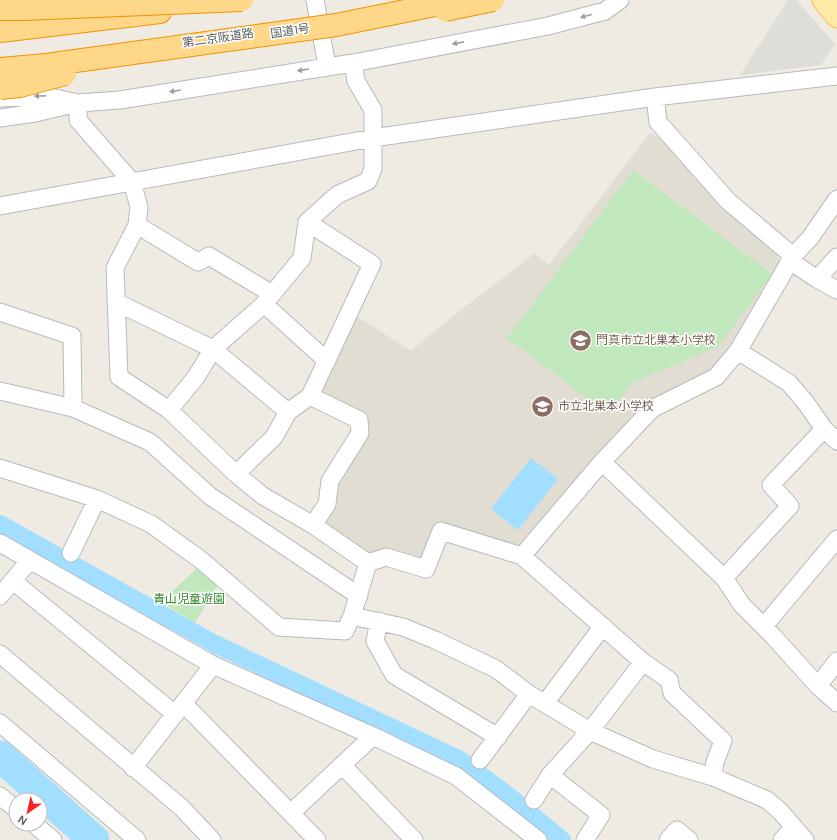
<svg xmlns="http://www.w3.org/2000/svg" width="837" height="840" font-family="'DM Sans','Noto Sans JP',sans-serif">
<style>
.industrial{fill:#dfddd7}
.education{fill:#e1ddd3}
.green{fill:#c1e8bd}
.water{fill:#a2deff}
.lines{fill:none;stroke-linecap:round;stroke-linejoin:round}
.canal{stroke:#a2deff;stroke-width:18}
.river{stroke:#a2deff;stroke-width:31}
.minor-casing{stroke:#b5babe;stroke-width:19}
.major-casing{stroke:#fabc50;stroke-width:23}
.highway-casing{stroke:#f19200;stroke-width:24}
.minor{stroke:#fff;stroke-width:17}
.major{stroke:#ffe9a7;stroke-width:21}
.highway{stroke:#ffd789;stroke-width:22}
.highway-bridge-casing{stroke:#f19200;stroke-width:24;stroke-linecap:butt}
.highway-bridge{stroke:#ffd789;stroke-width:22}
.oneway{fill:#9da0a2}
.labels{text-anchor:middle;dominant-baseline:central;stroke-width:3;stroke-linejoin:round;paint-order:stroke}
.street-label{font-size:12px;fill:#5b6064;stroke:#fff}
.education-label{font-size:12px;fill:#785e54;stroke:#fff;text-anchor:start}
.park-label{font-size:12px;fill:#33872f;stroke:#fff}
</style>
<rect width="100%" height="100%" fill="#efebe3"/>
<path class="industrial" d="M 788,0 L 796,0 L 835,44 L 821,65 L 740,75 Z"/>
<path class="education" d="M 650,133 L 665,141 L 735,219 L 777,252 L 780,263 L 730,348 L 711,374 L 655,398 L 521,549 L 443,523 L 423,556 L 414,559 L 367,556 L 323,528 L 335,484 L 364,433 L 320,392 L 355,315 L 411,351 L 434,331 L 535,253 L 549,265 Z"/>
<path class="green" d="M 633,170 L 772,274 L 719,346 L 632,383 L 608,414 L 507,338 Z
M 196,569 L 218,584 L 195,623 L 161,602 Z"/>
<path class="water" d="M 531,458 L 558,479 L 518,530 L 491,509 Z"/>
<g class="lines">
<path class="canal" d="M 0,524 L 215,644 L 460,760 L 506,794 L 562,840"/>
<path class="river" d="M 0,756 L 94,840"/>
<defs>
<path id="minor" d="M 315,0 L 327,66
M 0,98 L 46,96 L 78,103 L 78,120 L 132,182 L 139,207 L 137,225 L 115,268 L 119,377 L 169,410 L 196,377 L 213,349 L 264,304 L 302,258 L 307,222 L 337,195 L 368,181 L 373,169 L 373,110 L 356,81 L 353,63
M 0,118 L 35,113 L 78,103 L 120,100 L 353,63 L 548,26 L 605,11 L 620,0
M 0,206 L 373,138 L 655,97 L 837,76
M 137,225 L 198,262 L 209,256 L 272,294
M 793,256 L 810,238 L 837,199
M 790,261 L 817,279 L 837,290
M 817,279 L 837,257
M 116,302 L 213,349 L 288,412
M 264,304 L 327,361
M 0,312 L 72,336 L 73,408
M 738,351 L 789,383 L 806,403 L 824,429 L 837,441
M 0,391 L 73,408 L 150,442 L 210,496 L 359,596
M 310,396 L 359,420 L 360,433 L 330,481 L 327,504 L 313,525 L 368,563
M 169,410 L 236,474 L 263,496 L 313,525
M 602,462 L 724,578 L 742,605 L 773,636 L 818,686 L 837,703
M 0,468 L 97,499 L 151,524 L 201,560 L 279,627 L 345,631 L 352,616 L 368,563 L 386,557 L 426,569 L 441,531 L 522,556 L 602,462 L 652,409 L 716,377 L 738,351 L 793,256 L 728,201 L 658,122 L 655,97
M 236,474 L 274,437 L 288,412 L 310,396 L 372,264 L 307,222
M 0,543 L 213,665 L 373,736 L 456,776 L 538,840
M 71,553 L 97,499
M 522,556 L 643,662 L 669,680 L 672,693 L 723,741 L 715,762 L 713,777
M 724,578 L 790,506 L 771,485 L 824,429
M 13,581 L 175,714
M 0,596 L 30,560
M 352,616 L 403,627 L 435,640 L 496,669 L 529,694 L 590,731 L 653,759 L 713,777 L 767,800 L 780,811 L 805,840
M 379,621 L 375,641 L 394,675 L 498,737
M 764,626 L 837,539
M 0,654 L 182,808 L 212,840
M 818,686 L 837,661
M 183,703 L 317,840
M 545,703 L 603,626
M 0,723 L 137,840
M 480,760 L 529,694
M 342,765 L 414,840
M 133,768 L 213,665
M 550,775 L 601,815 L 585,840
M 0,796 L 16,809
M 534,800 L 550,775 L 590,731 L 643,662
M 291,813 L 373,736
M 34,824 L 53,840
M 668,840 L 677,830 L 689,840
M 782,840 L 794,827"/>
<path id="major" d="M 823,0 L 837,17"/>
<path id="highway" d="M 0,31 L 160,12"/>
</defs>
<use href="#minor" class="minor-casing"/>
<use href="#major" class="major-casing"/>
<use href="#highway" class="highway-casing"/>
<use href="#minor" class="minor"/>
<use href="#major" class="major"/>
<use href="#highway" class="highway"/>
<defs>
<path id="highway-bridge" d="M 0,9 L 24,9 L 242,0
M 445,10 L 493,0
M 0,69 L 46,65 L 336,25 L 460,0
M 0,88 L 20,86 L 65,74"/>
</defs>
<use href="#highway-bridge" class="highway-bridge-casing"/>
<use href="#highway-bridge" class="highway-bridge"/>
</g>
<defs><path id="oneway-solid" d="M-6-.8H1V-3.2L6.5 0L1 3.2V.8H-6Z"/></defs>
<g class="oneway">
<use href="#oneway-solid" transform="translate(586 16) rotate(165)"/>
<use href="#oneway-solid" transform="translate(458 43) rotate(169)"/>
<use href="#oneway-solid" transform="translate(303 70) rotate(171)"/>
<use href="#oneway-solid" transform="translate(175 91) rotate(171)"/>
<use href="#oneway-solid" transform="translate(40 96) rotate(179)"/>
</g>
<defs>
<symbol id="school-disc" viewBox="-11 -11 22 22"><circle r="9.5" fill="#8d6e63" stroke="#fff"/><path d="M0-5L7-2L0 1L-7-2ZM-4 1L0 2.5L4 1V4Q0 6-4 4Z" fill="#fff"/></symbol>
</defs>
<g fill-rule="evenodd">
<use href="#school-disc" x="568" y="328" width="25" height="25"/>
<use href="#school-disc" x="530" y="394" width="25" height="25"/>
</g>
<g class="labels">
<g class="street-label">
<text transform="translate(290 31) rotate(-8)">国道1号</text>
<text transform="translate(218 38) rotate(-8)">第二京阪道路</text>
</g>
<g class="education-label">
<text x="596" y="340">門真市立北巣本小学校</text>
<text x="558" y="406">市立北巣本小学校</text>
</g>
<g class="park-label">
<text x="189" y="599">青山児童遊園</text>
</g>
</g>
<g transform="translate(28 812) rotate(214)"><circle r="19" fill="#ffffff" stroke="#bdbfc1"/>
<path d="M0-3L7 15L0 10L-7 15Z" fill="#f42325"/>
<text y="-6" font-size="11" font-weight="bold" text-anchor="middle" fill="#5b6064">N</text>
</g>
</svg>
